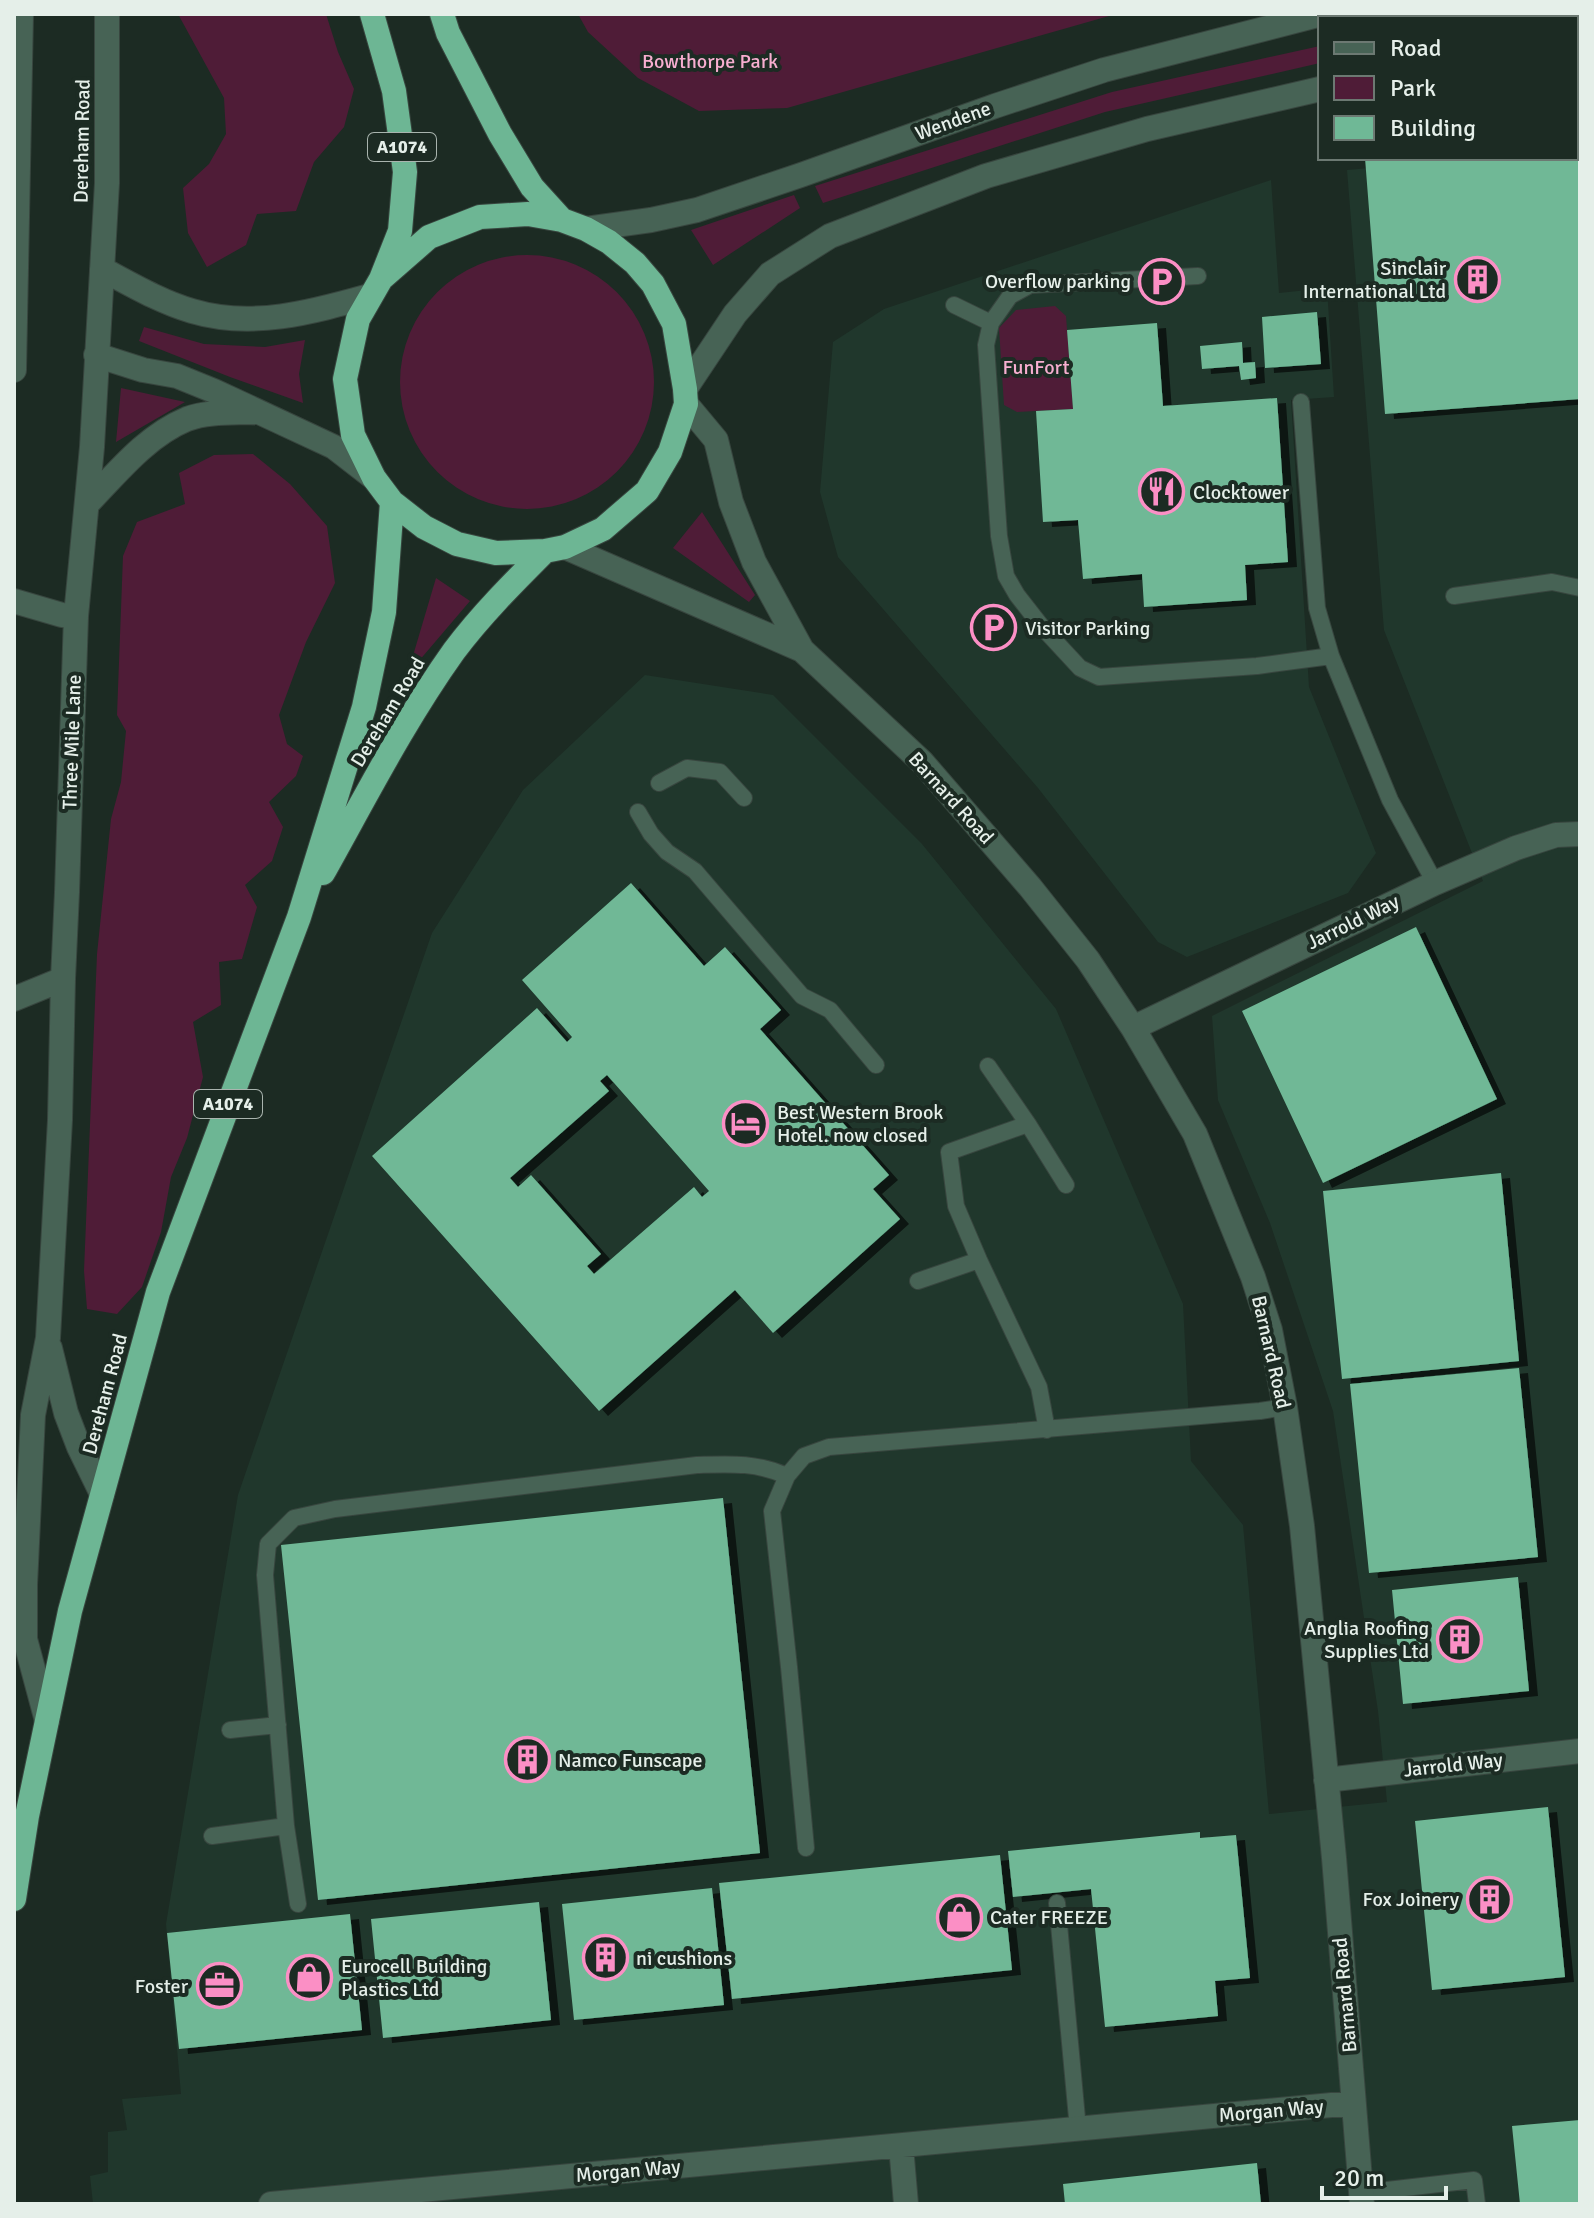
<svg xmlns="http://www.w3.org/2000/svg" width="1594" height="2218" font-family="Signika,sans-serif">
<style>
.built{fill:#20372c}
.green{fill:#4f1c37}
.building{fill:#6fb896;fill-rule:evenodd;filter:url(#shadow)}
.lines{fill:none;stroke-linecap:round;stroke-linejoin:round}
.lane-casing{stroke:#38463f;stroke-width:18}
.street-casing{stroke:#38463f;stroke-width:26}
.highway-casing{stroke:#38463f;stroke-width:26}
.lane{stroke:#476355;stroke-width:16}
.street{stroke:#476355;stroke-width:24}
.highway{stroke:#6db694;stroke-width:24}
.labels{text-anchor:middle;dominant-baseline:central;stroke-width:8;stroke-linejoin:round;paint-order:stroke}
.shield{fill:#1c2b23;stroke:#a9b4ae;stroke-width:2}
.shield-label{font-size:18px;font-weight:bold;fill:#e5efe9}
.park-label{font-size:20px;fill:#f7aed0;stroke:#1c2b23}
.street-label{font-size:20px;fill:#e5efe9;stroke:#1c2b23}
.poi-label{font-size:20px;fill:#e5efe9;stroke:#1c2b23;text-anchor:start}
</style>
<defs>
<filter id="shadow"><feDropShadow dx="9" dy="5" stdDeviation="0" flood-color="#0009"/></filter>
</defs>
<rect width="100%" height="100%" fill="#1c2b23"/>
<path class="built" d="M 1580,149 L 1580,2204 L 93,2204 L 90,2176 L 108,2172 L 108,2132 L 127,2130 L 122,2099 L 181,2094 L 166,1924 L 238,1495 L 432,933 L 523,790 L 645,675 L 773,695 L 922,844 L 1056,1009 L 1183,1304 L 1191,1461 L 1243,1525 L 1269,1814 L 1387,1802 L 1378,1711 L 1333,1411 L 1270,1223 L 1218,1100 L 1212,1016 L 1483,881 L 1384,630 L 1347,170 L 1482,158 L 1576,158 Z
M 1271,180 L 1279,293 L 1327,288 L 1334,397 L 1291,400 L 1309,687 L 1376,853 L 1348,893 L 1187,957 L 1158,942 L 1038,788 L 838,557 L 820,492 L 833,342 L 884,309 Z"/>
<path class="green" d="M 178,14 L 326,14 L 338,52 L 354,89 L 344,127 L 314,162 L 296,211 L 257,214 L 246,245 L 207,267 L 188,233 L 183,188 L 209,164 L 226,134 L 224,98 Z
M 578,14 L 1116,14 L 787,108 L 699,111 L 638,78 L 588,32 Z
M 1320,46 L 1320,63 L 1105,112 L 823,203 L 815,186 L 1112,92 Z
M 794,195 L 800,208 L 713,265 L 691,230 Z
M400 382a127 127 0 1 1 254 0a127 127 0 1 1-254 0Z
M 1055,306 L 1066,316 L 1073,409 L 1017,412 L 1004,405 L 999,328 L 1016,310 Z
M 144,327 L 204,344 L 265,347 L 305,340 L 299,374 L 303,403 L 230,377 L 139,341 Z
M 121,388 L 185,402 L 116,442 Z
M 253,454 L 290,484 L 327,526 L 335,583 L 306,642 L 279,715 L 287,744 L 303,756 L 296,776 L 269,802 L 283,827 L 272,861 L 245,885 L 257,907 L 242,959 L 219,962 L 221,1005 L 193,1022 L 203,1077 L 187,1138 L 171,1177 L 161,1232 L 142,1287 L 117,1314 L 87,1309 L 84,1271 L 97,954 L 111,819 L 121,782 L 126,731 L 117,715 L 123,556 L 137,522 L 185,504 L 179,473 L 214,455 Z
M 702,512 L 755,595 L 749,602 L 673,548 Z
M 436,578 L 470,601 L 418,662 L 412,659 Z"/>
<path class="building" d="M 1576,137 L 1580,137 L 1580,399 L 1385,414 L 1365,158 L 1576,158 Z
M 1317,312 L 1321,364 L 1265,368 L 1262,317 Z
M 1157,323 L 1163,406 L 1277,398 L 1288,562 L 1245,565 L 1247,600 L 1144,607 L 1142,574 L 1083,579 L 1078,520 L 1043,522 L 1036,411 L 1073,409 L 1067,330 Z
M 1242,342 L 1243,363 L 1255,362 L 1256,378 L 1241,380 L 1239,366 L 1202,369 L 1200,346 Z
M 631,883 L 704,966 L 725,947 L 781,1010 L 760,1029 L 889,1175 L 873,1189 L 900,1219 L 773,1333 L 735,1290 L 599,1411 L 372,1156 L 537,1008 L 567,1042 L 572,1037 L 522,980 ZM 607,1075 L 709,1191 L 702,1197 L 694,1187 L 594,1274 L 587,1266 L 601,1254 L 531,1175 L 518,1187 L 510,1178 L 609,1091 L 600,1081 Z
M 1416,927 L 1497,1099 L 1323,1183 L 1242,1011 Z
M 1501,1173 L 1519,1361 L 1342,1379 L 1323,1191 Z
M 1519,1368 L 1538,1557 L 1369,1573 L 1350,1384 Z
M 723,1498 L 760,1853 L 318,1900 L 281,1545 Z
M 1518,1577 L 1529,1691 L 1403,1704 L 1392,1590 Z
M 1548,1807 L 1565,1977 L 1432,1990 L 1415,1821 Z
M 1200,1832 L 1200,1838 L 1236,1835 L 1250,1978 L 1215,1981 L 1218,2016 L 1105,2027 L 1091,1889 L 1013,1897 L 1008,1851 Z
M 1000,1855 L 1012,1970 L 732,1999 L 719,1883 Z
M 712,1888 L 724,2005 L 574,2020 L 562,1904 Z
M 539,1902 L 551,2020 L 383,2038 L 371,1919 Z
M 350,1914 L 362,2030 L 179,2049 L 167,1933 Z
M 1580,2120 L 1580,2204 L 1520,2204 L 1512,2126 Z
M 1257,2163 L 1261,2204 L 1065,2204 L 1063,2184 Z"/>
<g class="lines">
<defs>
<path id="lane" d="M 1198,276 L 1030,285 L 1010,296 L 991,323 L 986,345 L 999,536 L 1006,576 L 1017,595 L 1042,627 L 1080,668 L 1099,677 L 1257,666 L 1331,656 L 1390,800 L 1435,883
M 954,305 L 991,323
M 1301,402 L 1317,608 L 1331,656
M 1454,596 L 1552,582 L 1580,588
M 659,783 L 687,768 L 720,772 L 744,798
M 638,812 L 651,834 L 667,852 L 695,871 L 802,996 L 830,1010 L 876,1065
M 988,1066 L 1028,1124 L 1066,1185
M 1028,1124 L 949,1152 L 956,1206 L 979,1260 L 1039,1387 L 1047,1430
M 918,1281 L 979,1260
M 230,1730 L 278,1725
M 212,1836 L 286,1826
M 806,1848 L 789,1667 L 772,1511 L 787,1476 L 804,1456 L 829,1447 L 1260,1411 L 1285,1407
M 1057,1903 L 1078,2129
M 298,1904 L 286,1826 L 265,1575 L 268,1544 L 294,1518 L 335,1509 L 697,1465 C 729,1464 756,1462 787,1476
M 1361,2193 L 1474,2180 L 1477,2204"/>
<path id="street" d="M 1576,40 L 1580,39
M 586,229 L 651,220 L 697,210 L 801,175 L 995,106 L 1104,70 L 1322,14
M 102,269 C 132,285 161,302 192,311 C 252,329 312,312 369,296
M 96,355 L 143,370 L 177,376 L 214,391 L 334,447 L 374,478
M 14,370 L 21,14
M 685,389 L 735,314 L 770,274 L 830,236 L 986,176 L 1147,129 L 1320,89
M 686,404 L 716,440 L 731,502 L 754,562 L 802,650 L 922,762 L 1030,887 L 1088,960 L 1133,1028 L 1195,1134 L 1253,1277 L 1270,1330 L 1285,1407 L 1302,1526 L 1334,1858 L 1362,2204
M 87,504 C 117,473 146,436 187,419 C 208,411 234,413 256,412
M 565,547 L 802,650
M 14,601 L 62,615 L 76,616
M 14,999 L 63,979
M 1133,1028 L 1435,883 L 1516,848 L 1556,835 L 1580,834
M 50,1348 L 66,1413 L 79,1447 L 102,1494
M 47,1721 L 25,1639 L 25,1585 L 33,1415 L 48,1338 L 60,1120 L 63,979 L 67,892 L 76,616 L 92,447 L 107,183 L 107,14
M 1326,1780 L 1580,1751
M 901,2146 L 906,2204
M 271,2204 L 1353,2103"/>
<path id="highway" d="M 372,14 L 394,91 L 405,172 L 400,231 L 381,279 L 358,319 L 345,379 L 353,435 L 374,478 L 392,502 L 424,527 L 457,544 L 496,553 L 545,551 L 565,547 L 603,529 L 647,491 L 670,452 L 686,404 L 685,389 L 674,324 L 653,284 L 635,263 L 609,242 L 586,229 L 562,220 L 528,214 L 480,217 L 429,237 L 381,279
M 442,14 L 448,33 L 500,134 L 532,187 L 562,220
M 323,873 C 365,798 404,721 454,651 C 481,615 513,583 545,551
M 14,1899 L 27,1816 L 70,1611 L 158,1292 L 299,917 L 364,707 L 384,612 L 392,502"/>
</defs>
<use href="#lane" class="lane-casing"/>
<use href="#street" class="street-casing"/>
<use href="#highway" class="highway-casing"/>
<use href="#lane" class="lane"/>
<use href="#street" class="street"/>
<use href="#highway" class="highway"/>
</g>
<defs>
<symbol id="building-ring" viewBox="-11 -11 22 22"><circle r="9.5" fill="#1c2b23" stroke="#fb8fc5" stroke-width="1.5"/><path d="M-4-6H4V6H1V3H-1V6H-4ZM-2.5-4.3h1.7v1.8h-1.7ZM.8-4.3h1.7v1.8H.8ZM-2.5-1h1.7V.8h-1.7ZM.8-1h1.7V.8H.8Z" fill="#fb8fc5"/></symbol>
<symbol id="parking-ring" viewBox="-11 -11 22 22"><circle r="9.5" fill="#1c2b23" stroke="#fb8fc5" stroke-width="1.5"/><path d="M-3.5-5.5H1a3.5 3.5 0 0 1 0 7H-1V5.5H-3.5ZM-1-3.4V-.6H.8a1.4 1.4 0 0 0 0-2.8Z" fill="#fb8fc5"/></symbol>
<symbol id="restaurant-ring" viewBox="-11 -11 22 22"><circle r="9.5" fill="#1c2b23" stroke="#fb8fc5" stroke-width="1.5"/><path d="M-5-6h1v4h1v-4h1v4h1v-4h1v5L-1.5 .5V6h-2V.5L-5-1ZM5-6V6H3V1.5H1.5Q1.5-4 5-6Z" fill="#fb8fc5"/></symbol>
<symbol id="hotel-ring" viewBox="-11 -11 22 22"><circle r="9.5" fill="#1c2b23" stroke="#fb8fc5" stroke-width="1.5"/><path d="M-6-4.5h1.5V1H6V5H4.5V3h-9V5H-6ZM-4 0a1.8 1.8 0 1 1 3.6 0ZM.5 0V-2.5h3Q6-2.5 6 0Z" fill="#fb8fc5"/></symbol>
<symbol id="shop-ring" viewBox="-11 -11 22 22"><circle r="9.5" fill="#1c2b23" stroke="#fb8fc5" stroke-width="1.5"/><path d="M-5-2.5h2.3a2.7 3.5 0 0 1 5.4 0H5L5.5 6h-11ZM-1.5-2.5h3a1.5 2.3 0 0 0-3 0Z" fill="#fb8fc5"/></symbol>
<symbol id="office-ring" viewBox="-11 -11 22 22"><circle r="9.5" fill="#1c2b23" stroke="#fb8fc5" stroke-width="1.5"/><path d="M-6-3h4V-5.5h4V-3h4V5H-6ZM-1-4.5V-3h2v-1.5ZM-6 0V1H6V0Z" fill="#fb8fc5"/></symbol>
</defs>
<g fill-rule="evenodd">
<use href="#building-ring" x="1452" y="254" width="51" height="51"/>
<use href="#parking-ring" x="1136" y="256" width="51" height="51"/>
<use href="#restaurant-ring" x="1136" y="466" width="51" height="51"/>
<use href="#parking-ring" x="968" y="602" width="51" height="51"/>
<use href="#hotel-ring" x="720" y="1098" width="51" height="51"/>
<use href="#building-ring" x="1434" y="1614" width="51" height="51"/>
<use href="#building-ring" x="502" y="1734" width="51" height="51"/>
<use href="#building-ring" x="1464" y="1874" width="51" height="51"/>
<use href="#shop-ring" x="934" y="1892" width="51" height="51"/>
<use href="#building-ring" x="580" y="1932" width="51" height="51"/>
<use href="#shop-ring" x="284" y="1952" width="51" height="51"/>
<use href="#office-ring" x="194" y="1960" width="51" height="51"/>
</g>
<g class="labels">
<g class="shield">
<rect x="368" y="133" width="68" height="28" rx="6"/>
<rect x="194" y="1090" width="68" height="28" rx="6"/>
</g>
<g class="shield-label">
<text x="402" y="147">A1074</text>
<text x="228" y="1104">A1074</text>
</g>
<g class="park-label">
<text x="710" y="61">Bowthorpe Park</text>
<text x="1036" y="367">FunFort</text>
</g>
<g class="street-label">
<text transform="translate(953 121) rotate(-20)">Wendene</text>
<text transform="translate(82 141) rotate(-89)">Dereham Road</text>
<text transform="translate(388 712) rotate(-59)">Dereham Road</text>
<text transform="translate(72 742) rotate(-88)">Three Mile Lane</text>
<text transform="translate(951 798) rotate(48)">Barnard Road</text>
<text transform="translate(1353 922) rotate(-26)">Jarrold Way</text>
<text transform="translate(1271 1352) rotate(77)">Barnard Road</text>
<text transform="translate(105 1394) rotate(-75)">Dereham Road</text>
<text transform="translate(1453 1765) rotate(-6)">Jarrold Way</text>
<text transform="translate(1345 1995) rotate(-95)">Barnard Road</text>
<text transform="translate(1271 2111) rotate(-5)">Morgan Way</text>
<text transform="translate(628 2171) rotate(-5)">Morgan Way</text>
</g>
<g class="poi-label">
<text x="1446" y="268" text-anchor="end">Sinclair<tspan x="1446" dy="23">International Ltd</tspan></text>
<text x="1131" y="281" text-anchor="end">Overflow parking</text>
<text x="1193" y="492">Clocktower</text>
<text x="1025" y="628">Visitor Parking</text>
<text x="777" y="1112">Best Western Brook<tspan x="777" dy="23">Hotel. now closed</tspan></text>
<text x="1429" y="1628" text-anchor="end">Anglia Roofing<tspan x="1429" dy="23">Supplies Ltd</tspan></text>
<text x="558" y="1760">Namco Funscape</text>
<text x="1459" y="1899" text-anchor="end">Fox Joinery</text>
<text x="990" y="1917">Cater FREEZE</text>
<text x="636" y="1958">ni cushions</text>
<text x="341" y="1966">Eurocell Building<tspan x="341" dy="23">Plastics Ltd</tspan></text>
<text x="188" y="1986" text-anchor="end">Foster</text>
</g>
</g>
<rect width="1594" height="2218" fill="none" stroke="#e5efe9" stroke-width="32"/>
<rect x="1318" y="16" width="260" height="144" fill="#1c2b23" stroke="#6c7972" stroke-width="2"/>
<rect x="1334" y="42" width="40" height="12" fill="#476355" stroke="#6c7972" stroke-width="2"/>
<text x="1390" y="56" font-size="24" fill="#e5efe9">Road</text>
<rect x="1334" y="76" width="40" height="24" fill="#4f1c37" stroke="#6c7972" stroke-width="2"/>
<text x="1390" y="96" font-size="24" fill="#e5efe9">Park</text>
<rect x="1334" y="116" width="40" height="24" fill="#6fb896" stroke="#6c7972" stroke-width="2"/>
<text x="1390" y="136" font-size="24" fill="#e5efe9">Building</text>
<path d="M1322 2186v12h124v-12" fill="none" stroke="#e5efe9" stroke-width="4"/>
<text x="1334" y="2186" font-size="24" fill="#e5efe9" stroke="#1c2b23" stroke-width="6" paint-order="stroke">20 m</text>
</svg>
